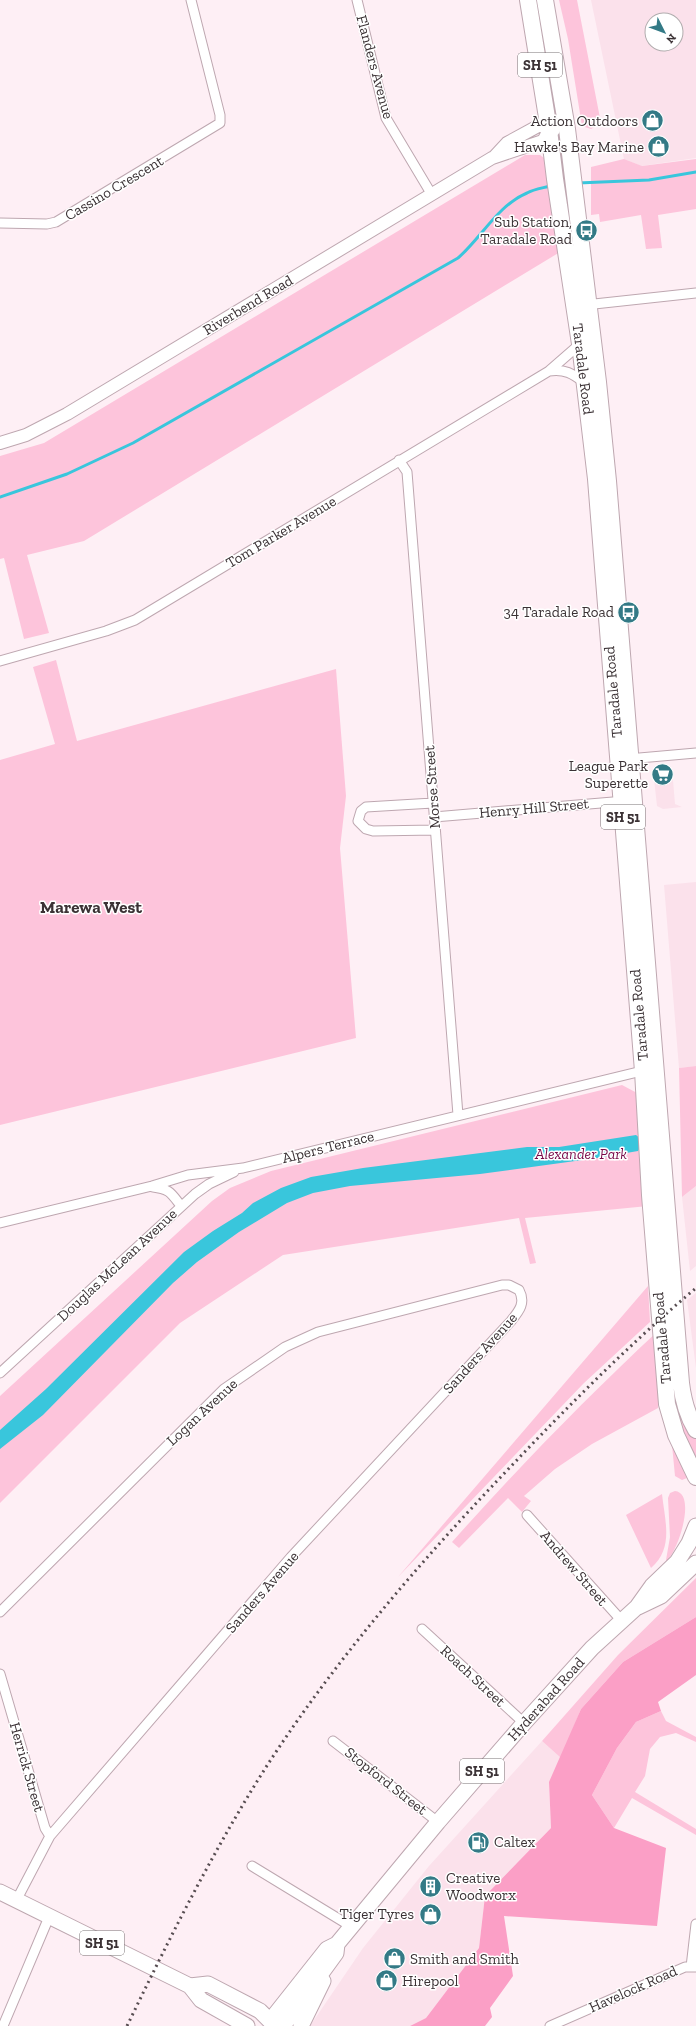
<svg xmlns="http://www.w3.org/2000/svg" width="696" height="2026" font-family="'Zilla Slab',serif">
<style>
.built{fill:#fbe1eb;fill-rule:evenodd}
.green{fill:#fdc4db}
.forest{fill:#fb9fc6}
.water{fill:#39c6dc}
.lines{fill:none;stroke-linecap:round;stroke-linejoin:round}
.stream{stroke:#39c6dc;stroke-width:3}
.minor-casing{stroke:#bea7b0;stroke-width:11}
.tertiary-casing{stroke:#bea7b0;stroke-width:14}
.primary-casing{stroke:#bea7b0;stroke-width:17}
.trunk-casing{stroke:#bea7b0;stroke-width:18}
.minor{stroke:#fff;stroke-width:9}
.tertiary{stroke:#fff;stroke-width:12}
.primary{stroke:#fff;stroke-width:15}
.trunk{stroke:#fff;stroke-width:16}
.rail{stroke:#574d51;stroke-width:3;stroke-dasharray:2 4;stroke-linecap:butt}
.labels{text-anchor:middle;dominant-baseline:central;stroke-width:3;stroke-linejoin:round;paint-order:stroke}
.shield{fill:#fff;stroke:#767072;stroke-width:1}
.shield-label{font-size:14px;font-weight:bold;fill:#3b3235}
.street-label{font-size:15px;fill:#3b3235;stroke:#fff}
.poi-label{font-size:15px;fill:#3b3235;stroke:#fff;text-anchor:end}
.park-label{font-size:15px;font-style:italic;fill:#770949;stroke:#fff}
.quarter-label{font-size:17px;font-weight:bold;fill:#3b3235;stroke:#fff}
</style>
<rect width="100%" height="100%" fill="#feeff5"/>
<path class="built" d="M 591,0 L 696,0 L 696,158 L 641,166 L 624,159 ZM 652,20 L 676,20 L 676,44 L 652,44 Z
M 672,768 L 675,804 L 682,807 L 663,809 L 657,806 L 653,770 Z
M 696,882 L 696,1066 L 679,1068 L 664,885 Z
M 696,1186 L 696,1266 L 690,1271 L 682,1197 Z
M 696,1293 L 696,1368 L 687,1300 Z
M 542,1741 L 561,1758 L 549,1783 L 551,1828 L 485,1896 L 479,1948 L 426,2018 L 410,2026 L 310,2026 L 363,1948 L 429,1866 Z"/>
<path class="green" d="M 559,0 L 577,0 L 600,118 L 600,124 L 591,129 L 582,126 L 568,39 Z
M 525,155 L 540,155 L 548,161 L 560,252 L 84,541 L 27,555 L 49,633 L 24,639 L 4,558 L 0,559 L 0,456 L 44,443 Z
M 624,159 L 642,166 L 696,159 L 696,209 L 658,215 L 662,248 L 646,249 L 641,215 L 600,222 L 599,214 L 591,215 L 591,167 Z
M 56,660 L 77,741 L 336,669 L 346,796 L 340,848 L 356,1038 L 0,1125 L 0,760 L 55,744 L 33,667 Z
M 696,1066 L 696,1186 L 682,1197 L 679,1068 Z
M 622,1085 L 637,1093 L 648,1206 L 525,1218 L 536,1263 L 530,1264 L 519,1218 L 283,1255 L 180,1323 L 0,1503 L 0,1396 L 212,1201 L 230,1188 L 271,1171 Z
M 648,1286 L 650,1322 L 584,1383 L 398,1577 Z
M 670,1317 L 696,1437 L 696,1459 L 679,1423 L 675,1409 Z
M 658,1331 L 658,1408 L 592,1444 L 555,1469 L 524,1496 L 531,1501 L 522,1512 L 508,1498 L 459,1548 L 452,1542 C 517,1469 586,1398 658,1331 Z
M 672,1445 L 687,1478 L 682,1480 L 675,1476 Z
M 675,1491 C 696,1493 680,1547 667,1561 L 666,1560 L 670,1537 L 668,1498 L 670,1493 Z
M 662,1494 C 665,1522 674,1548 651,1568 L 626,1515 Z
M 696,1578 L 696,1617 L 623,1662 L 581,1709 L 561,1758 L 542,1741 L 618,1655 Z
M 661,1711 L 666,1721 L 696,1737 L 696,1742 L 676,1733 L 660,1737 L 650,1749 L 645,1776 L 635,1792 L 696,1829 L 696,1835 L 632,1798 L 614,1828 L 592,1795 L 617,1748 L 636,1722 Z"/>
<path class="forest" d="M 696,1617 L 696,1675 L 658,1702 L 661,1711 L 636,1722 L 617,1748 L 592,1795 L 614,1828 L 666,1848 L 657,1926 L 504,1916 L 513,1976 L 490,2008 L 492,2017 L 485,2026 L 410,2026 L 426,2018 L 479,1948 L 485,1896 L 551,1828 L 549,1782 L 581,1709 L 623,1662 Z"/>
<path class="water" d="M 636,1135 L 641,1139 L 642,1144 L 638,1151 L 597,1158 L 480,1174 L 350,1186 L 313,1193 L 287,1203 L 239,1232 L 197,1262 L 173,1283 L 43,1415 L 0,1449 L 0,1430 L 46,1389 L 184,1252 L 213,1231 L 242,1213 L 253,1203 L 281,1188 L 311,1177 L 363,1168 L 527,1147 L 559,1147 Z"/>
<g class="lines">
<path class="stream" d="M 578,183 L 649,180 L 696,172
M 0,497 L 67,474 L 133,443 L 458,258 C 481,238 498,205 527,193 C 534,189 543,188 550,186"/>
<defs>
<path id="minor" d="M 357,0 L 386,118 L 432,195
M 0,223 L 47,224 L 56,222 L 220,123 L 220,115 L 191,0
M 585,305 L 696,293
M 549,371 C 565,369 572,373 585,383
M 399,460 L 407,472 L 458,1115
M 0,661 L 106,631 L 135,620 L 549,371 L 580,344
M 628,759 L 696,753
M 433,803 L 366,807 L 361,811 L 358,821 L 366,829 L 373,831 L 435,830
M 434,817 L 625,801
M 153,1187 C 170,1189 171,1193 181,1206
M 0,1223 L 152,1186 L 188,1175 L 243,1168 L 646,1070
M 0,1373 L 195,1194 L 209,1184 L 234,1172
M 527,1515 L 622,1621
M 0,1612 L 224,1389 L 285,1347 L 318,1332 L 502,1285 L 509,1285 L 519,1290 C 526,1303 519,1311 511,1321 L 291,1557 L 50,1836 L 16,1901
M 422,1629 L 524,1723
M 0,1674 L 45,1828 L 50,1836
M 333,1741 L 438,1822
M 252,1866 L 352,1927
M 691,1967 L 696,1924
M 3,2026 L 49,1917
M 550,2026 L 685,1967 L 696,1967"/>
<path id="tertiary" d="M 494,157 L 507,143 L 540,125 L 549,130 L 554,130
M 0,443 L 26,435 L 67,414 L 492,158 L 543,141 L 549,130"/>
<path id="primary" d="M 638,1607 L 661,1596 L 696,1563
M 0,1892 L 190,1986 L 201,2000 L 247,2026
M 190,1986 L 208,1984 L 260,2011 L 270,2021 L 327,1949 L 337,1944 L 438,1822 L 524,1723 L 592,1648 L 637,1607 L 652,1586 L 677,1562 L 689,1543 L 696,1526
M 283,2026 L 336,1953 L 337,1944
M 301,2026 L 323,1981"/>
<path id="trunk" d="M 528,0 L 549,130 L 555,179 L 580,344 L 596,479 L 643,1071 L 650,1195 L 667,1404 L 676,1435 L 696,1477
M 545,0 L 567,129 L 598,382 L 608,481 L 681,1383 C 683,1400 687,1415 696,1430"/>
</defs>
<use href="#minor" class="minor-casing"/>
<use href="#tertiary" class="tertiary-casing"/>
<use href="#primary" class="primary-casing"/>
<use href="#trunk" class="trunk-casing"/>
<use href="#minor" class="minor"/>
<use href="#tertiary" class="tertiary"/>
<use href="#primary" class="primary"/>
<use href="#trunk" class="trunk"/>
<path class="rail" d="M 127,2026 C 170,1937 215,1847 268,1764 C 339,1655 426,1555 516,1461 C 573,1401 632,1342 696,1288"/>
</g>
<defs>
<symbol id="shop-disc" viewBox="-11 -11 22 22"><circle r="9.5" fill="#337a86" stroke="#fff"/><path d="M-5-2.5h2.3a2.7 3.5 0 0 1 5.4 0H5L5.5 6h-11ZM-1.5-2.5h3a1.5 2.3 0 0 0-3 0Z" fill="#fff"/></symbol>
<symbol id="bus-disc" viewBox="-11 -11 22 22"><circle r="9.5" fill="#337a86" stroke="#fff"/><path d="M-5-6H5V4H4V6H2V4H-2V6H-4V4H-5ZM-3.5-4V0h7V-4ZM-3.5 1.2v1.5H-2V1.2ZM2 1.2v1.5H3.5V1.2Z" fill="#fff"/></symbol>
<symbol id="supermarket-disc" viewBox="-11 -11 22 22"><circle r="9.5" fill="#337a86" stroke="#fff"/><path d="M-6-5.5h2.5l.6 2H6L4.5 2H-2.5L-4.4-4H-6ZM-1.5 3.2a1.3 1.3 0 1 0 .1 0ZM3 3.2a1.3 1.3 0 1 0 .1 0Z" fill="#fff"/></symbol>
<symbol id="fuel-disc" viewBox="-11 -11 22 22"><circle r="9.5" fill="#337a86" stroke="#fff"/><path d="M-5.5-6h7V0h2V4h1.3V-2.5L3-4.5l.8-.8L6-3V5H2.5V1h-1V6h-7ZM-4.2-4.7v3.2H.2V-4.7Z" fill="#fff"/></symbol>
<symbol id="building-disc" viewBox="-11 -11 22 22"><circle r="9.5" fill="#337a86" stroke="#fff"/><path d="M-4-6H4V6H1V3H-1V6H-4ZM-2.5-4.3h1.7v1.8h-1.7ZM.8-4.3h1.7v1.8H.8ZM-2.5-1h1.7V.8h-1.7ZM.8-1h1.7V.8H.8Z" fill="#fff"/></symbol>
</defs>
<g fill-rule="evenodd">
<use href="#shop-disc" x="640" y="108" width="25" height="25"/>
<use href="#shop-disc" x="646" y="134" width="25" height="25"/>
<use href="#bus-disc" x="574" y="218" width="25" height="25"/>
<use href="#bus-disc" x="616" y="600" width="25" height="25"/>
<use href="#supermarket-disc" x="650" y="762" width="25" height="25"/>
<use href="#fuel-disc" x="466" y="1830" width="25" height="25"/>
<use href="#building-disc" x="418" y="1874" width="25" height="25"/>
<use href="#shop-disc" x="418" y="1902" width="25" height="25"/>
<use href="#shop-disc" x="382" y="1946" width="25" height="25"/>
<use href="#shop-disc" x="374" y="1968" width="25" height="25"/>
</g>
<g class="labels">
<g class="shield">
<rect x="518" y="53" width="44" height="24" rx="3"/>
<rect x="601" y="805" width="44" height="24" rx="3"/>
<rect x="460" y="1759" width="44" height="24" rx="3"/>
<rect x="80" y="1931" width="44" height="24" rx="3"/>
</g>
<g class="shield-label">
<text x="540" y="65">SH 51</text>
<text x="623" y="817">SH 51</text>
<text x="482" y="1771">SH 51</text>
<text x="102" y="1943">SH 51</text>
</g>
<g class="street-label">
<text transform="translate(375 67) rotate(75)">Flanders Avenue</text>
<text transform="translate(114 188) rotate(-31)">Cassino Crescent</text>
<text transform="translate(248 305) rotate(-31)">Riverbend Road</text>
<text transform="translate(583 369) rotate(83)">Taradale Road</text>
<text transform="translate(281 532) rotate(-31)">Tom Parker Avenue</text>
<text transform="translate(613 692) rotate(-95)">Taradale Road</text>
<text transform="translate(432 787) rotate(-94)">Morse Street</text>
<text transform="translate(534 808) rotate(-5)">Henry Hill Street</text>
<text transform="translate(639 1015) rotate(-95)">Taradale Road</text>
<text transform="translate(328 1147) rotate(-14)">Alpers Terrace</text>
<text transform="translate(117 1265) rotate(-43)">Douglas McLean Avenue</text>
<text transform="translate(662 1338) rotate(-95)">Taradale Road</text>
<text transform="translate(480 1353) rotate(-48)">Sanders Avenue</text>
<text transform="translate(202 1412) rotate(-43)">Logan Avenue</text>
<text transform="translate(574 1568) rotate(49)">Andrew Street</text>
<text transform="translate(262 1592) rotate(-49)">Sanders Avenue</text>
<text transform="translate(473 1676) rotate(43)">Roach Street</text>
<text transform="translate(546 1699) rotate(-48)">Hyderabad Road</text>
<text transform="translate(27 1767) rotate(74)">Herrick Street</text>
<text transform="translate(386 1781) rotate(38)">Stopford Street</text>
<text transform="translate(633 1989) rotate(-24)">Havelock Road</text>
</g>
<g class="poi-label">
<text x="638" y="121">Action Outdoors</text>
<text x="644" y="147">Hawke's Bay Marine</text>
<text x="572" y="222">Sub Station,<tspan x="572" dy="17">Taradale Road</tspan></text>
<text x="614" y="612">34 Taradale Road</text>
<text x="648" y="766">League Park<tspan x="648" dy="17">Superette</tspan></text>
<text x="494" y="1842" text-anchor="start">Caltex</text>
<text x="446" y="1878" text-anchor="start">Creative<tspan x="446" dy="17">Woodworx</tspan></text>
<text x="414" y="1914">Tiger Tyres</text>
<text x="410" y="1959" text-anchor="start">Smith and Smith</text>
<text x="402" y="1981" text-anchor="start">Hirepool</text>
</g>
<g class="park-label">
<text x="581" y="1154">Alexander Park</text>
</g>
<g class="quarter-label">
<text x="91" y="907">Marewa West</text>
</g>
</g>
<g transform="translate(664 32) rotate(132)"><circle r="19" fill="#ffffff" stroke="#b1adae"/>
<path d="M0-3L7 15L0 10L-7 15Z" fill="#337a86"/>
<text y="-6" font-size="11" font-weight="bold" text-anchor="middle" fill="#3b3235">N</text>
</g>
</svg>
